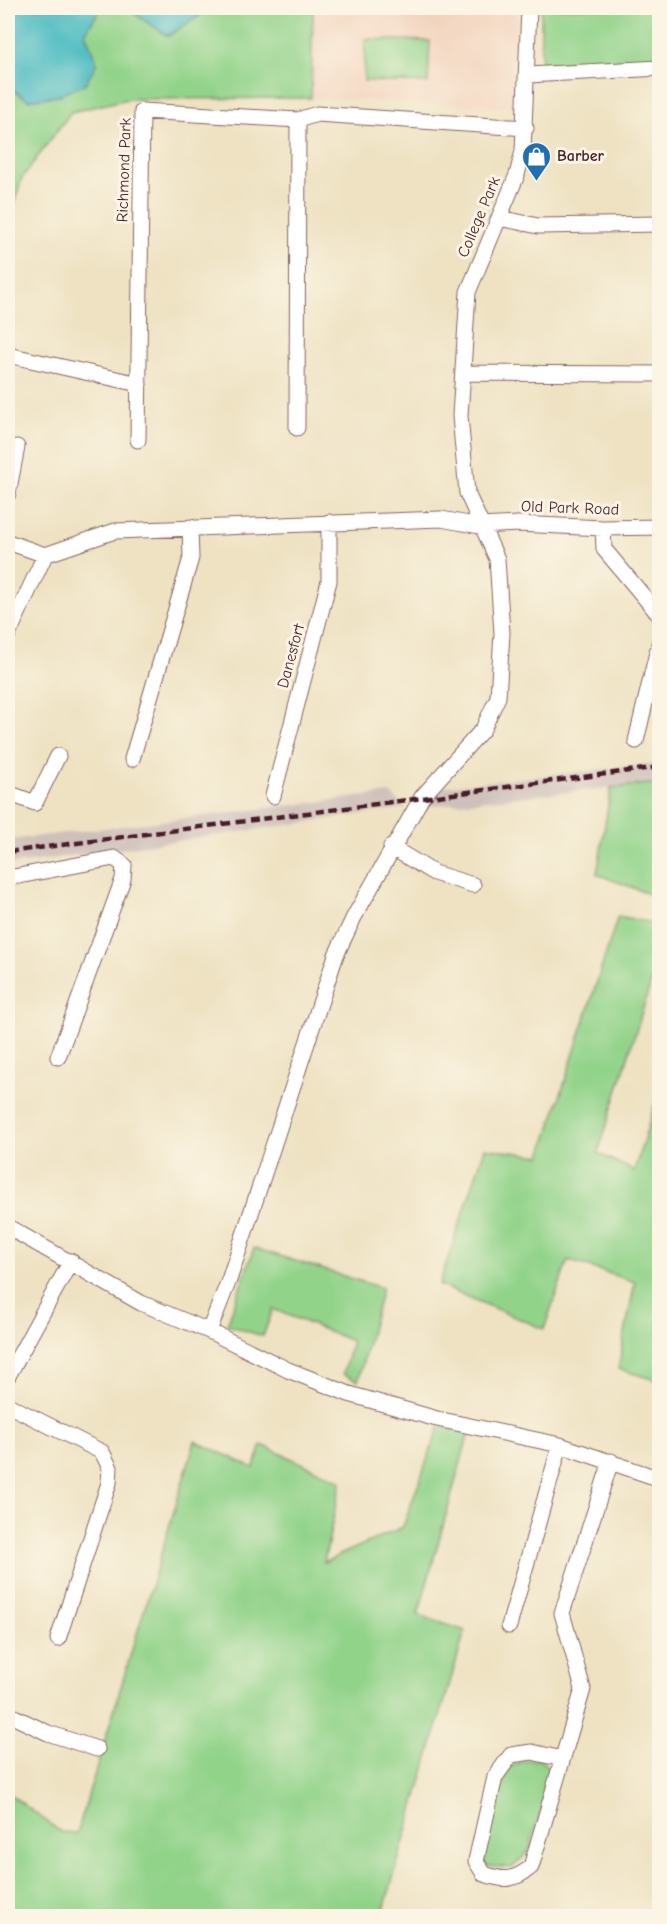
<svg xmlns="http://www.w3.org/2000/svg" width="667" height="1924" font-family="'Comic Neue',sans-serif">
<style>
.built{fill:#f2d4be}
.industrial{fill:#cfc0ba}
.green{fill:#92d38a;stroke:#6e795a;stroke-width:1.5}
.water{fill:#4fbdc3;stroke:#4c6e77;stroke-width:1.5}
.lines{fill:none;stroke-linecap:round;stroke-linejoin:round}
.minor-casing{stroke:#836360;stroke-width:17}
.minor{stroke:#fff;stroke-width:15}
.rail{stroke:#4a1f2b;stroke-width:4.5;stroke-dasharray:9 4.5;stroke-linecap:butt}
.labels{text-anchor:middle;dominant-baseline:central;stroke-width:6;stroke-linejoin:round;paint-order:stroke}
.poi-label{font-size:16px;font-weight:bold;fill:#4a1f2b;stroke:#fcf5e5;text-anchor:start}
.street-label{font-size:16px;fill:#4a1f2b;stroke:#fcf5e5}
</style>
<rect width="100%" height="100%" fill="#fcf5e5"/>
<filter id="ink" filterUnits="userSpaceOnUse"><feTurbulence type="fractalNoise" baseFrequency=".0167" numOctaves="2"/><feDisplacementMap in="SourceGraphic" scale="12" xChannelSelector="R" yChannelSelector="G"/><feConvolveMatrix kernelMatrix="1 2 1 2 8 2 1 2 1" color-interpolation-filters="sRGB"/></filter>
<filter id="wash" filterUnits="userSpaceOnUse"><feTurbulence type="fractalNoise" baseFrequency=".008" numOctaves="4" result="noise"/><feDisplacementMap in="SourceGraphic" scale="24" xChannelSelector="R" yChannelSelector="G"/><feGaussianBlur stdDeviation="1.35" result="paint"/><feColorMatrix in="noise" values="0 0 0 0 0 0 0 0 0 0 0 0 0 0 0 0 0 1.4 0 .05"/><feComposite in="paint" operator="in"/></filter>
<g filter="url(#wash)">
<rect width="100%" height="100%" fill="#eee2c2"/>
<path class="built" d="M 313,8 L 517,8 L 514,108 L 311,98 Z"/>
<path class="industrial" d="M 659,763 L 659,783 L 430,806 L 441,787 Z
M 390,793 L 405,808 L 8,865 L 8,840 Z"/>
<path class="green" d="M 109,8 L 126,8 L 168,36 L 211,8 L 313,8 L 311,98 L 128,99 L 71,112 L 22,178 L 8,222 L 8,87 L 28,100 L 97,63 L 84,33 L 99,11 Z
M 541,8 L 659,8 L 659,60 L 541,64 Z
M 365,39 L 430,41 L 428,83 L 364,81 Z
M 659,783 L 660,783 L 659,898 L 597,874 L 611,788 Z
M 618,916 L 659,924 L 659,957 L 598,1153 L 634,1171 L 659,1091 L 659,1381 L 618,1369 L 635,1282 L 568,1260 L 544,1329 L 439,1285 L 485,1148 L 541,1156 Z
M 254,1248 L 382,1288 L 358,1381 L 343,1374 L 352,1341 L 273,1309 L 263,1336 L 227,1325 Z
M 439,1427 L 470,1429 L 418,1615 L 465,1631 L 382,1916 L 8,1916 L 8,1793 L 61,1832 L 77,1833 L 195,1441 L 254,1468 L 262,1445 L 341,1481 L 324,1562 L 403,1527 Z
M 539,1759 L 552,1771 L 529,1851 L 512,1868 L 487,1866 L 483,1859 L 489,1824 L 508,1768 L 523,1761 Z"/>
<path class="water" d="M 8,8 L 109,8 L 99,11 L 85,33 L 97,63 L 85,84 L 57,96 L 28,100 L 8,87 Z
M 126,8 L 211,8 L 168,36 Z"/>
</g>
<g filter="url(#ink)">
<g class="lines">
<defs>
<path id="minor" d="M 528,75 L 660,68
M 499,218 L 538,226 L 660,224
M 8,355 L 139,384
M 463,373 L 660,374
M 297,428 L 298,120 L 317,114 L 526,128
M 138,440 L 142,111 L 298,120
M 8,494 L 17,447
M 603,528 L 604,549 L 660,616
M 8,542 L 45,555
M 45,555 L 115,531 L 441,519 L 480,526 L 518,524 L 603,528 L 660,527
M 8,635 L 45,555
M 636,741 L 660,640
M 132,759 L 191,558 L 190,527
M 8,793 L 35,803 L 58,756
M 273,796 L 329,581 L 329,522
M 391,847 L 434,873 L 473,885
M 8,878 L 114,858 L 124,865 L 123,879 L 58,1057
M 8,1227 L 141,1303 L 209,1331 L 288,1370 L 349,1394 L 437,1419 L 560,1445 L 660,1479
M 209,1331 L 229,1280 L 336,955 L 354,917 L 422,797 L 483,729 L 498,697 L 502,633 L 497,559 L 467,493 L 460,416 L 468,292 L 517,175 L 523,151 L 529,8
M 8,1376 L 71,1261
M 8,1405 L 102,1452 L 110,1468 L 109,1483 L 58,1639
M 509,1626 L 560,1445
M 8,1714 L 48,1733 L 97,1749
M 562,1759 L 532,1752 L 511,1755 L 495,1777 L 476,1861 L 484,1874 C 504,1881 514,1881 531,1867 L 583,1689 L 562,1613 L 611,1461"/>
</defs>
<use href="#minor" class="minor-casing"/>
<use href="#minor" class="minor"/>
<path class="rail" d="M 8,852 L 660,767"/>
</g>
</g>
<defs>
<symbol id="shop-pin" viewBox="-11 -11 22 30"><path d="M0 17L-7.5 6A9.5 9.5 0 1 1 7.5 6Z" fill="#1f6fb2" stroke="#fcf5e5"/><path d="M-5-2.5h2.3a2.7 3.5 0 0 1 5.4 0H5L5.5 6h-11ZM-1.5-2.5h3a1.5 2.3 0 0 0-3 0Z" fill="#fff"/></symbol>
</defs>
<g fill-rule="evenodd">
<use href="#shop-pin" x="520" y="140" width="33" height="45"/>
</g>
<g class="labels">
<g class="poi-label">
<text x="557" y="156">Barber</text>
</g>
<g class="street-label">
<text transform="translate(124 170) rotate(-88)">Richmond Park</text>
<text transform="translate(479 217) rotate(-67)">College Park</text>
<text transform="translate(570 508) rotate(2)">Old Park Road</text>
<text transform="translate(291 656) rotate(-75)">Danesfort</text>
</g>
</g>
<rect width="667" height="1924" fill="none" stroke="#fcf5e5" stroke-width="30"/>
</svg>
